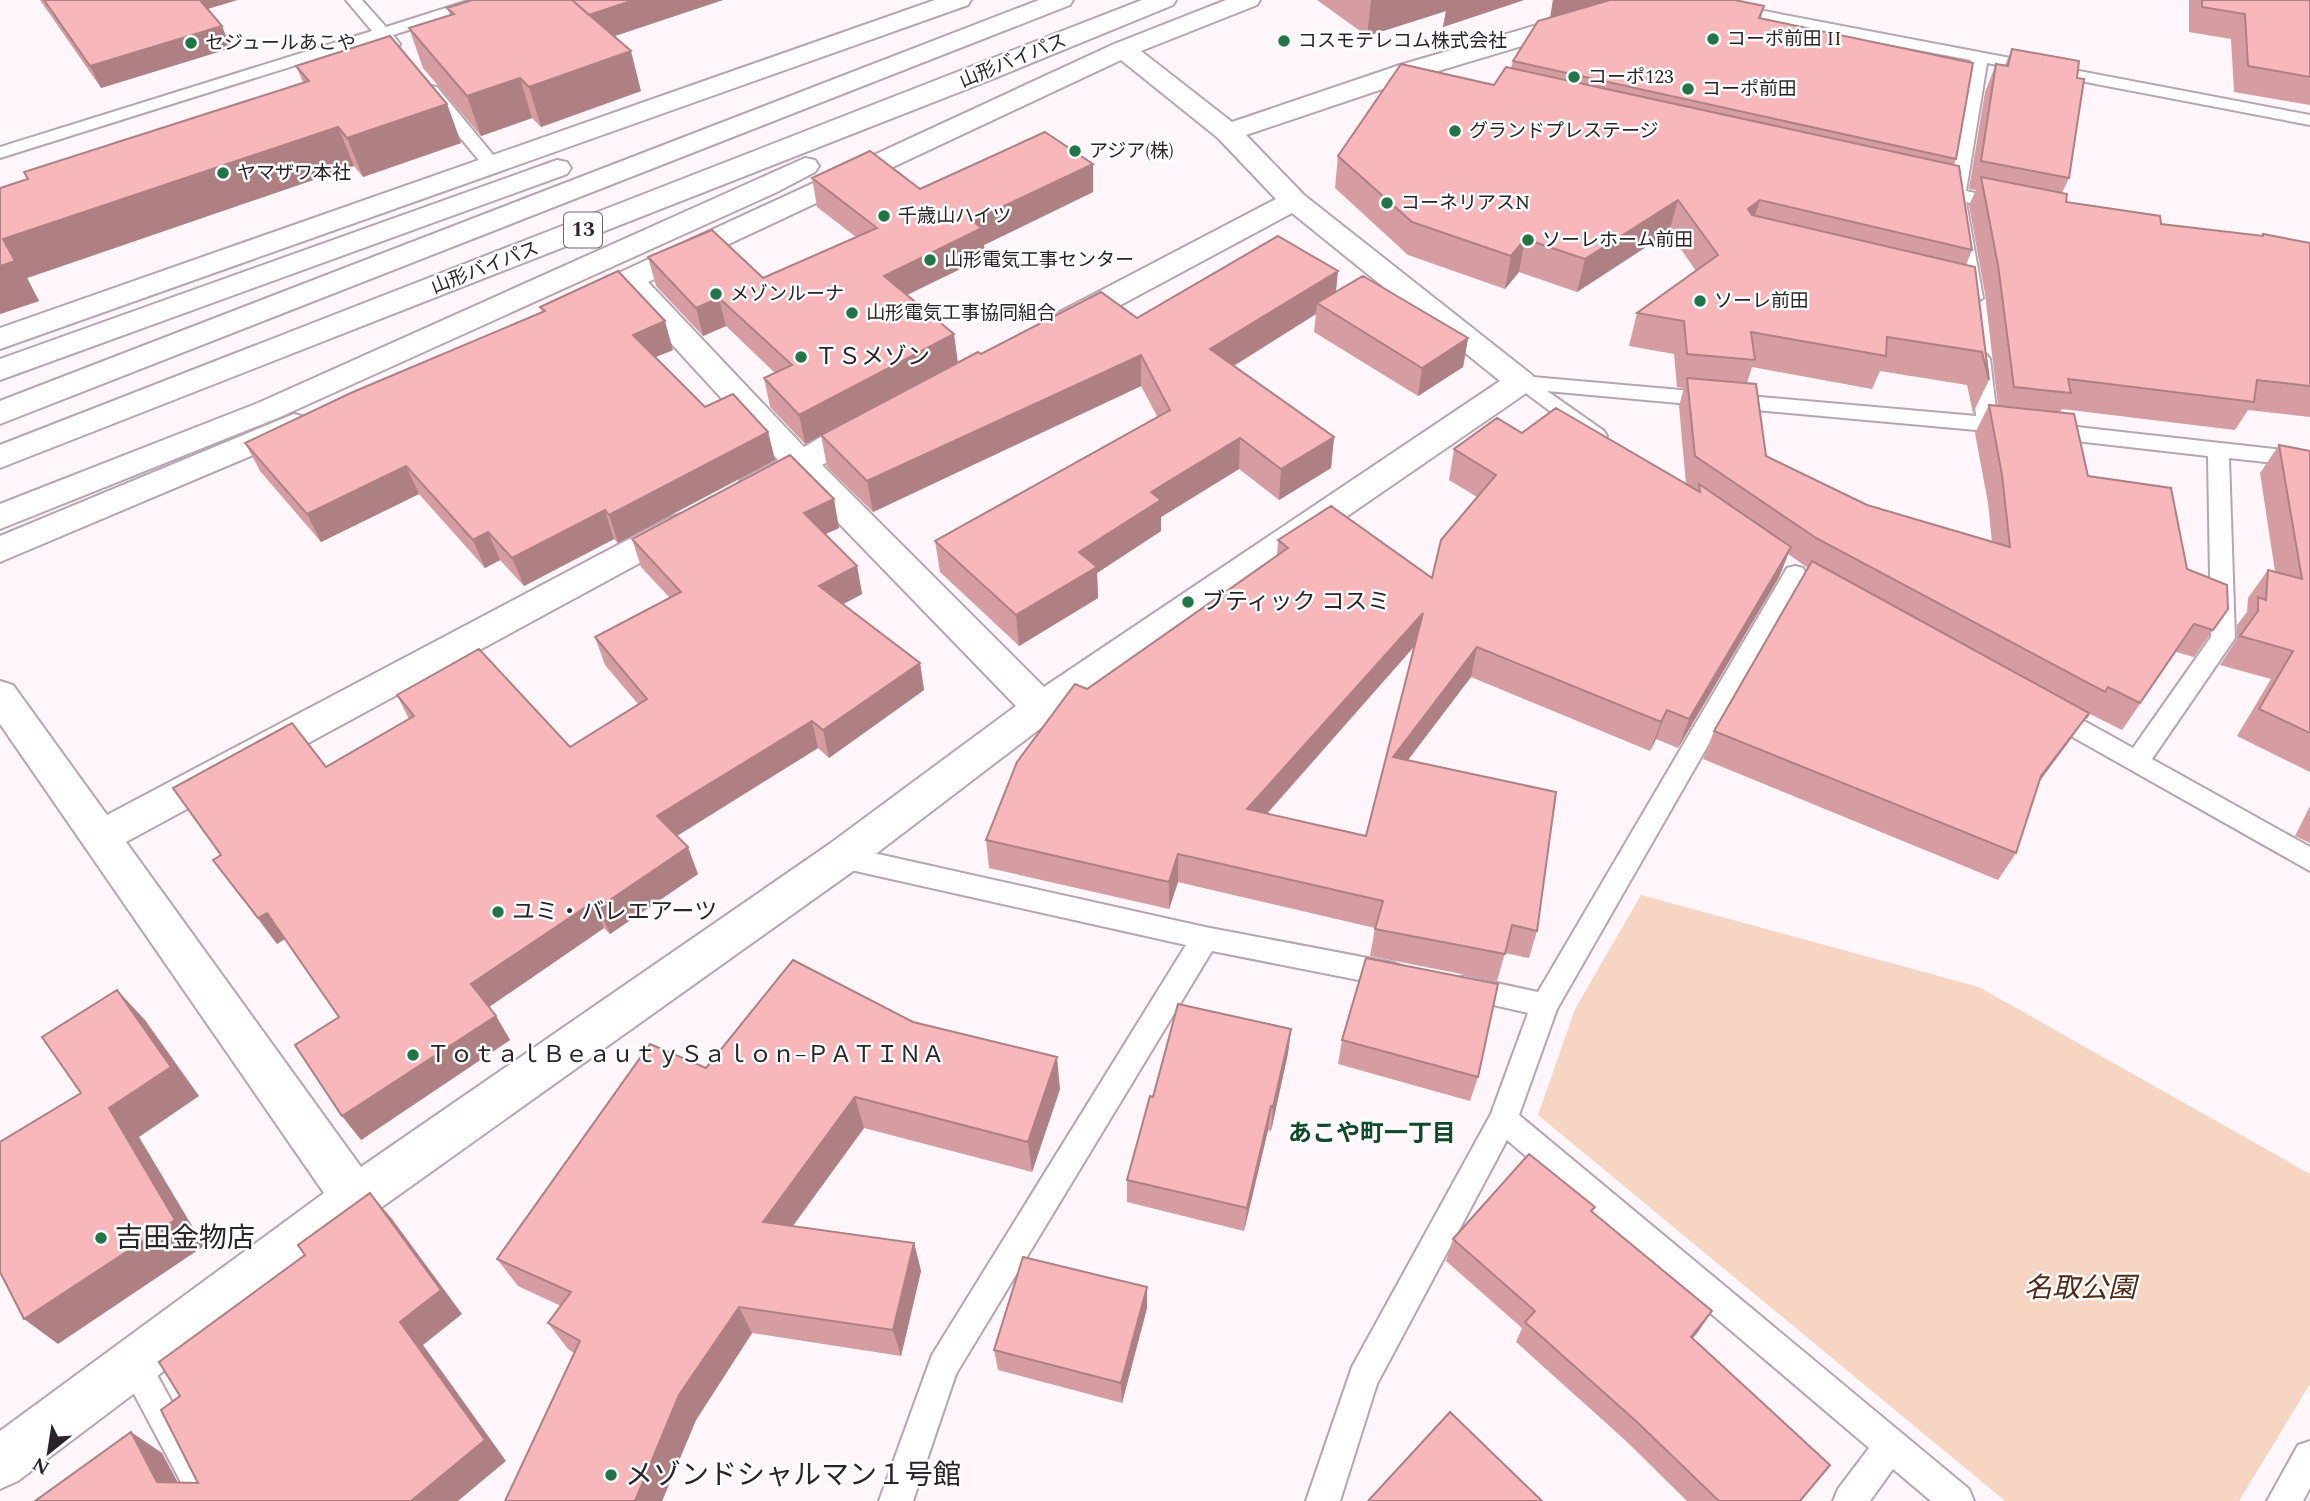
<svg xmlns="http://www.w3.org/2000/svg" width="2310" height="1501" font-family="Spectral,'Noto Sans JP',serif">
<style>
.green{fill:#f6d5c3}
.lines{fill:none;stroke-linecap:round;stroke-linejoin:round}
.service-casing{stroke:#b6a4b0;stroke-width:4}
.minor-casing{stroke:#b6a4b0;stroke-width:4}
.trunk-casing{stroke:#b6a4b0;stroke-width:4}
.service{fill:#fff;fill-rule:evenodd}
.minor{fill:#fff;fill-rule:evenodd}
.trunk{fill:#fff;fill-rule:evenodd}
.wall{fill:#d59da1;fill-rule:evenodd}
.shaded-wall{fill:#ae8083}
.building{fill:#f8b7bb;stroke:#ae8083;stroke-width:2;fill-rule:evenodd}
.poi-dot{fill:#227546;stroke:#fff;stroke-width:2.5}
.labels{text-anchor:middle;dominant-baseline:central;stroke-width:5;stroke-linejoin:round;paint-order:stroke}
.far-poi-label{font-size:19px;fill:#2a2327;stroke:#fff;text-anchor:start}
.far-street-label{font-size:19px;fill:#2a2327;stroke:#fff}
.shield{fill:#fff;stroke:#6a6568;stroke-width:2}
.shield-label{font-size:21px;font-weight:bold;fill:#2a2327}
.poi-label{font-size:23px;fill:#2a2327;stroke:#fff;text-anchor:start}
.neighbourhood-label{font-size:24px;font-weight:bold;fill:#114a2a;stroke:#fff}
.near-poi-label{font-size:28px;fill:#2a2327;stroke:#fff;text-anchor:start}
.near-park-label{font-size:28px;font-style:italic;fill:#4f2b16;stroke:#fff}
</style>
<rect width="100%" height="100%" fill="#fef6fb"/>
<path class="green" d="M 1641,895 L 1979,987 L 2310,1174 L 2310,1384 L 2239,1501 L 2005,1501 L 1538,1115 L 1575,1009 Z"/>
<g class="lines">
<defs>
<path id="service" d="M 346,0 L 362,0 L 386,27 L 471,0 L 495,0 L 493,3 L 393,35 L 400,44 L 398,47 L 386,47 L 379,39 L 0,158 L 0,147 L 372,31 Z
M 1673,0 L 1706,0 L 2310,115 L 2310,125 L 1987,63 L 1966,191 L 2012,201 L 2015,205 L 2006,210 L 1966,202 L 1983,298 L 1973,304 L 1963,298 L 1948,198 L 1926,193 L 1923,189 L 1932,184 L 1948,187 L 1971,60 L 1681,5 Z
M 431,86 L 437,87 L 499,162 L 502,166 L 499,170 L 487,170 L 425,95 L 423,91 L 425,87 Z
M 1980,353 L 1987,355 L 1990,359 L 1997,418 L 2310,453 L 2310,467 L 2229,458 L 2235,638 L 2152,759 L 2310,847 L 2310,871 L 2039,718 L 2036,712 L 2039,706 L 2048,703 L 2057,706 L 2133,748 L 2211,637 L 2208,456 L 1987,431 L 1547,391 L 1604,431 L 1607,436 L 1604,441 L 1590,441 L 1511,382 L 1514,377 L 1522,376 L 1976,416 L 1970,359 L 1973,355 Z
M 1795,566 L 1803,568 L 1806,574 L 1557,1009 L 1519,1115 L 1969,1489 L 1974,1501 L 1931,1501 L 1893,1469 L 1870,1501 L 1833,1501 L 1838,1489 L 1869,1448 L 1507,1140 L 1377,1384 L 1340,1501 L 1306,1501 L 1352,1367 L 1491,1114 L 1528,1013 L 1454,996 L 1450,988 L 1454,980 L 1464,976 L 1538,992 L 1787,568 Z
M 842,846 L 1205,927 L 1394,963 L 1404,967 L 1408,975 L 1404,983 L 1394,987 L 1212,951 L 956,1374 L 913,1501 L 879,1501 L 932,1355 L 1186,945 L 842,868 L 833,864 L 829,857 L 833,850 Z
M 133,1346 L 144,1351 L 226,1501 L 191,1501 L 117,1362 L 122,1351 Z
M 2310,1441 L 2310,1488 L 2303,1501 L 2267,1501 L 2298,1445 Z"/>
<path id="minor" d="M 935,0 L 971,0 L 968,5 L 0,349 L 0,328 Z
M 1226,0 L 1260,0 L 1257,5 L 1141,51 L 1232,122 L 1400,65 L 1623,0 L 1662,0 L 1659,5 L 1418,77 L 1246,135 L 1304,195 L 1532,375 L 1537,382 L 1532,389 L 1054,718 L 856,869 L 372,1214 L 18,1481 L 0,1489 L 0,1431 L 324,1193 L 0,724 L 0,681 L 13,685 L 107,815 L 669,518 L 681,514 L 693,518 L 698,526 L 693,534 L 126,842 L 361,1167 L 828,845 L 1016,706 L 796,479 C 778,489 762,502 741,496 L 736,488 L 741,480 L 778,460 L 625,293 L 593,309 L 582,311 L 571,309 L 567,302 L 571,295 L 1114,44 ZM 1121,60 L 1218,138 L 1276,199 L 1054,315 L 1050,322 L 1054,329 L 1065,331 L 1076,329 L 1292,213 L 1500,381 L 1044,687 L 822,465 L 880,434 L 885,426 L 880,418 C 855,411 826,435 804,447 L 648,282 Z
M 294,414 L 305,417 L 310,425 L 305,433 L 0,562 L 0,536 Z"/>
<path id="trunk" d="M 1039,0 L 1073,0 L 1070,5 L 0,424 L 0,401 Z
M 1142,0 L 1176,0 L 1173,5 L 990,80 L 0,468 L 0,445 Z
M 805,158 L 815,160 L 819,166 L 815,172 L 777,192 L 280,417 L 0,529 L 0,504 L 258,403 Z
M 557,160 L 567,162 L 571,168 L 567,174 L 0,380 L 0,359 Z"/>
</defs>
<use href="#service" class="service-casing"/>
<use href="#minor" class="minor-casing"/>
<use href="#trunk" class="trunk-casing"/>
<use href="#service" class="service"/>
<use href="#minor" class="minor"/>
<use href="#trunk" class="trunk"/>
</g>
<path class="wall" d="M 40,0 L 237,0 L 207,9 L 231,48 L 101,88 Z
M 472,0 L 723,0 L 614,36 L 641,91 L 541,127 L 532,118 L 481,136 L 423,68 L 409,28 L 450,15 L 447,8 Z
M 1317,0 L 1524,0 L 1443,27 L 1446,11 L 1367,36 Z
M 1553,0 L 1735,0 L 1764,6 L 1761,18 L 1956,159 L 1954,165 L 1972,250 L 1966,265 L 1989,380 L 1973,413 L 1967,385 L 1880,371 L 1872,389 L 1752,367 L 1747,383 L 1766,456 L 1867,505 L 1992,542 L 1988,503 L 1975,433 L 1989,405 L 1998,406 L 1985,294 L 1969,205 L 1976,190 L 1969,189 L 1985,92 L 1996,64 L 2005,65 L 2012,49 L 2077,78 L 2069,178 L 2062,193 L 2066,202 L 2161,224 L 2261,236 L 2263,234 L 2310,243 L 2310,417 L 2248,410 L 2235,430 L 2062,409 L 2060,412 L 2088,476 L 2228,609 L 2194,657 L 2176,652 L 2122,730 L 2090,714 L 2087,719 L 2085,718 L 2070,740 L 2039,782 L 2016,853 L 1998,880 L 1703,759 L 1714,731 L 1808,568 L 1788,554 L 1779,577 L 1678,748 L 1656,739 L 1650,751 L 1471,677 L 1408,760 L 1537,931 L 1529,958 L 1505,953 L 1497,981 L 1370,956 L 1375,928 L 1178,882 L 1169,909 L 989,868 L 986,840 L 1087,689 L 1277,556 L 1278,540 L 1432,578 L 1477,497 L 1449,480 L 1454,449 L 1522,433 L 1686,484 L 1679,406 L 1684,388 L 1677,387 L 1674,354 L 1629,346 L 1637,313 L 1696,271 L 1669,232 L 1577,292 L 1519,272 L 1505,289 L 1408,255 L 1335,188 L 1338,156 L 1494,85 L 1511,68 L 1513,61 L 1550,18 ZM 1414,647 L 1366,836 L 1267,814 Z
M 2189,0 L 2310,0 L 2310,105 L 2234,92 L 2231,39 L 2189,32 Z
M 296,66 L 447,104 L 461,143 L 363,177 L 354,166 L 27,278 L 39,301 L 0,314 L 0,188 L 303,82 Z
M 812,178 L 920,189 L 1093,192 L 984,245 L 985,257 L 907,295 L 958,363 L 981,354 L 1137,318 L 1336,292 L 1468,338 L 1463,367 L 1418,396 L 1314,332 L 1316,314 L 1234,366 L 1334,437 L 1331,468 L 1279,500 L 1239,469 L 1161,517 L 1161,531 L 1097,573 L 1098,598 L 1019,646 L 940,572 L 935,541 L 1158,418 L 1141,386 L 873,512 L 827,467 L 821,435 L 886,401 L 805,444 L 770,407 L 764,378 L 775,373 L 726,326 L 703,336 L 656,286 L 648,257 L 763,278 L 856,237 L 817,207 Z
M 540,307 L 673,350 L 655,357 L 705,407 L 768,432 L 775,460 L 618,543 L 614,539 L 524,586 L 500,560 L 485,568 L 419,494 L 321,542 L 260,471 L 245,443 L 542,312 Z
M 2279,445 L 2310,451 L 2310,772 L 2237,736 L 2271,679 L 2220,665 L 2237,639 L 2237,625 L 2247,612 L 2248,598 L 2268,570 L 2275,571 L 2260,473 Z
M 839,528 L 825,534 L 857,566 L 862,594 L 843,604 L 920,663 L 924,690 L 829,758 L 818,748 L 677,836 L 698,874 L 610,934 L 604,928 L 489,1007 L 496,1016 L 510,1040 L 361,1140 L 339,1017 L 285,939 L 277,944 L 213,860 L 221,855 L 326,767 L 409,719 L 397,695 L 570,747 L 638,704 L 605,665 L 595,637 L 670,598 L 641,567 L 632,539 Z
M 2310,806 L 2310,843 L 2295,836 Z
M 913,1022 L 1060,1089 L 1032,1172 L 864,1128 L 793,1226 L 914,1243 L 921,1271 L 901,1356 L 752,1333 L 696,1420 L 662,1501 L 505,1501 L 574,1353 L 568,1349 L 548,1323 L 561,1306 L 518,1286 L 497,1259 L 706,1068 Z
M 1291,1029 L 1288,1053 L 1271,1131 L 1268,1130 L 1244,1231 L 1127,1202 L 1127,1180 L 1153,1097 Z
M 1342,1040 L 1478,1077 L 1470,1101 L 1338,1064 Z
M 1595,1207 L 1592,1211 L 1712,1311 L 1692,1338 L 1800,1501 L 1687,1501 L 1625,1440 L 1516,1342 L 1522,1328 L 1446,1261 L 1453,1239 Z
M 1147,1308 L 1122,1403 L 998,1370 L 994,1350 Z"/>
<path class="shaded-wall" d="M 196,0 L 237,0 L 201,11 Z
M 634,0 L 723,0 L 594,43 L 586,16 Z
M 1371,0 L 1524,0 L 1443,27 L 1446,11 L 1367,36 Z
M 1553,0 L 1614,0 L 1550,19 Z
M 222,26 L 231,48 L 101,88 L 90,66 Z
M 631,51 L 641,91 L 541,127 L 529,87 Z
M 520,78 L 532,118 L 481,136 L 467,96 Z
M 447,104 L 461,143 L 363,177 L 347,138 Z
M 338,127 L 354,166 L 27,278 L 39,301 L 0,314 L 0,266 L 3,239 Z
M 1093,164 L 1093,192 L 984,245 L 985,257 L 888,304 L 884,276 L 972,221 Z
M 1678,200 L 1669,232 L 1577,292 L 1585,259 Z
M 1760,200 L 1750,232 L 1748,209 Z
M 1525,239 L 1519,272 L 1505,289 L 1511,256 Z
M 1338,271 L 1335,302 L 1317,303 L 1316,314 L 1209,381 L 1210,349 Z
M 719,298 L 726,326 L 703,336 L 696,308 Z
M 665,321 L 673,350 L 641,363 L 633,335 Z
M 954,334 L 958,363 L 805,444 L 799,415 Z
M 1468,338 L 1463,367 L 1418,396 L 1422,368 Z
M 1141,355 L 1141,386 L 873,512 L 867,481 Z
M 768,432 L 775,460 L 618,543 L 609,515 Z
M 1334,437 L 1331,468 L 1279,500 L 1281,469 Z
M 1240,438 L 1239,469 L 1161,517 L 1161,531 L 1097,573 L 1098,598 L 1019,646 L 1016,615 L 1079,552 L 1151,492 Z
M 406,466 L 419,494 L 321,542 L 307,514 Z
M 834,499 L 839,528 L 810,541 L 804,513 Z
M 605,510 L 614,539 L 524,586 L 512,558 Z
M 488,532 L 500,560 L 485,568 L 473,540 Z
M 1791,547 L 1779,577 L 1678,748 L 1689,719 Z
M 857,566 L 862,594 L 825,614 L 819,586 Z
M 1423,613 L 1417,643 L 1245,838 L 1247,809 Z
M 1477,647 L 1471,677 L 1388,786 L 1393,757 Z
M 920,663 L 924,690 L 829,758 L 823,730 Z
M 1667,710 L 1656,739 L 1650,751 L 1661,722 Z
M 2089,713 L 2070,740 L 2023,803 L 2041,776 Z
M 812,721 L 818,748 L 667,842 L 657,816 Z
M 688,847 L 698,874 L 610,934 L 598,908 Z
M 1178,854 L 1178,882 L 1169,909 L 1169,882 Z
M 593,902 L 604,928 L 486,1009 L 471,984 Z
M 267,913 L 286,938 L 277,944 L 258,918 Z
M 117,990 L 145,1020 L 199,1096 L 139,1137 L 204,1246 L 58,1344 L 24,1319 L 109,1108 Z
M 496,1016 L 510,1040 L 361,1140 L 342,1116 Z
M 1291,1029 L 1288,1053 L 1271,1131 L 1273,1107 Z
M 1057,1057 L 1060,1089 L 1032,1172 L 1028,1142 Z
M 855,1097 L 864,1128 L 775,1250 L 763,1222 Z
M 1271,1106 L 1268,1130 L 1244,1231 L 1247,1208 Z
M 370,1193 L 392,1219 L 462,1314 L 423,1345 L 506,1461 L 458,1501 L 411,1501 L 400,1322 Z
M 914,1243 L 921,1271 L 901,1356 L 893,1330 Z
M 1147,1287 L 1147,1308 L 1122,1403 L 1121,1383 Z
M 739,1307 L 752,1333 L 696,1420 L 662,1501 L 635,1501 L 679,1395 Z
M 1712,1311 L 1698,1332 L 1677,1357 L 1691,1337 Z
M 131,1432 L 162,1453 L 188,1501 L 157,1482 Z"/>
<path class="building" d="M 44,0 L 200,0 L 222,26 L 90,66 Z
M 472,0 L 572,0 L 631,51 L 529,87 L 520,78 L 467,96 L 409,28 L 454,14 L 447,8 Z
M 572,0 L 634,0 L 589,15 Z
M 1610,0 L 1735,0 L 1764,6 L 1759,18 L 1973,63 L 1956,159 L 1513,61 L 1538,21 Z
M 2202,0 L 2310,0 L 2310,77 L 2248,66 L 2245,14 L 2202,7 Z
M 390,36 L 447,104 L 347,138 L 338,127 L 3,239 L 15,261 L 0,266 L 0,188 L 28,179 L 24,172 L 309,81 L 296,66 Z
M 2012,49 L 2079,61 L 2077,78 L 2084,79 L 2069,178 L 1981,161 L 1996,64 L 2008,66 Z
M 1401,64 L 1494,85 L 1506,67 L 1959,166 L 1972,250 L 1760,200 L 1748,209 L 1752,215 L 1975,267 L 1989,380 L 1982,352 L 1887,337 L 1886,356 L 1751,332 L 1755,360 L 1687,354 L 1684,321 L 1637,313 L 1718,255 L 1678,200 L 1585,259 L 1525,239 L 1511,256 L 1412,222 L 1338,156 Z
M 1045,132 L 1093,164 L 972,221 L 982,228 L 884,276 L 954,334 L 799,415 L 764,378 L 792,365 L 719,298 L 696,308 L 648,257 L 712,230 L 763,278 L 877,228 L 812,178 L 870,151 L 920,189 Z
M 1981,177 L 2067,194 L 2066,202 L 2160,216 L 2161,224 L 2263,236 L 2263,234 L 2310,243 L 2310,386 L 2257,380 L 2254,402 L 2068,379 L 2071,393 L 2014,387 L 1998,265 Z
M 1278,236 L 1338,271 L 1210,349 L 1334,437 L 1281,469 L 1240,438 L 1151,492 L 1161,500 L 1079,552 L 1097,567 L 1016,615 L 935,541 L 1170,410 L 1141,355 L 867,481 L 821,435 L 978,352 L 981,354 L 1101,292 L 1137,318 Z
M 618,271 L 665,321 L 633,335 L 705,407 L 733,394 L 768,432 L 609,515 L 605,510 L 512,558 L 488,532 L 473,540 L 406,466 L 307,514 L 245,443 L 353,392 L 545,311 L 540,307 Z
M 1363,276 L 1468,338 L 1422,368 L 1317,303 Z
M 1687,378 L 1756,384 L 1766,456 L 1867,505 L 2010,547 L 2002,475 L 1989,405 L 2074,414 L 2088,476 L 2171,488 L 2187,569 L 2227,585 L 2228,609 L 2213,630 L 2194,624 L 2140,703 L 2108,687 L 2105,692 L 1816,538 L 1695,456 Z
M 1556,408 L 1700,492 L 1699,484 L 1791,547 L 1689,719 L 1667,710 L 1661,722 L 1477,647 L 1393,757 L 1556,792 L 1537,931 L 1512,925 L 1505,954 L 1375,929 L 1383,901 L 1178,854 L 1169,882 L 986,840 L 1017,762 L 1075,684 L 1087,689 L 1288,548 L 1278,540 L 1331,506 L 1432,578 L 1441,540 L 1496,475 L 1454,449 L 1497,418 L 1522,433 ZM 1423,613 L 1366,836 L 1247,809 Z
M 2279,445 L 2310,451 L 2310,733 L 2259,709 L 2293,651 L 2240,636 L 2258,611 L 2258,597 L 2266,600 L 2268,570 L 2302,579 Z
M 790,455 L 834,499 L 804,513 L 857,566 L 819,586 L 920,663 L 823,730 L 812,721 L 657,816 L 688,847 L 598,908 L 593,902 L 471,984 L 496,1016 L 342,1116 L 295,1045 L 339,1017 L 267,913 L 258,918 L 213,860 L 221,855 L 173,788 L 292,723 L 326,767 L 414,716 L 397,695 L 479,649 L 570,747 L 647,699 L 595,637 L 681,592 L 632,539 Z
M 1812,561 L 2089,713 L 2041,776 L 2016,853 L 1714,731 Z
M 1366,958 L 1498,984 L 1478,1077 L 1342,1040 Z
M 793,960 L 913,1022 L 1057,1057 L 1028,1142 L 855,1097 L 763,1222 L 914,1243 L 893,1330 L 739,1307 L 679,1395 L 635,1501 L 505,1501 L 580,1341 L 548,1323 L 571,1292 L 497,1259 L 650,1044 L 706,1068 Z
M 117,990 L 171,1067 L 109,1108 L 175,1220 L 24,1319 L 0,1272 L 0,1142 L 81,1093 L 42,1037 Z
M 1178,1004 L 1291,1029 L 1273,1107 L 1271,1106 L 1247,1208 L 1127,1180 L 1150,1096 L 1153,1097 Z
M 1529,1154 L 1595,1207 L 1591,1211 L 1712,1311 L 1691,1337 L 1830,1465 L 1800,1501 L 1719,1501 L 1637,1422 L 1525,1322 L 1535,1311 L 1453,1239 Z
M 370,1193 L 441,1290 L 400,1322 L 485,1440 L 411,1501 L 35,1501 L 131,1432 L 157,1482 L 198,1483 L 161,1410 L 180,1396 L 159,1362 L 305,1255 L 298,1245 Z
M 1023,1257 L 1147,1287 L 1121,1383 L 994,1350 Z
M 1450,1412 L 1542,1501 L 1368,1501 Z"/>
<g class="poi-dot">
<circle cx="1713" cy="39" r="7"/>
<circle cx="1284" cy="41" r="7"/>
<circle cx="191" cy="43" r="7"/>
<circle cx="1574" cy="77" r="7"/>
<circle cx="1688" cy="89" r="7"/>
<circle cx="1455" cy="131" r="7"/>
<circle cx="1075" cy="151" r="7"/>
<circle cx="223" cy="173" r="7"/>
<circle cx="1387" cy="203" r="7"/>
<circle cx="884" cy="216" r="7"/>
<circle cx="1528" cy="240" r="7"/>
<circle cx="930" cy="260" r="7"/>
<circle cx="716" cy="294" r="7"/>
<circle cx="1700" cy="301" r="7"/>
<circle cx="852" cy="313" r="7"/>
<circle cx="801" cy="357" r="7"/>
<circle cx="1188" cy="602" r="7"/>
<circle cx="498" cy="912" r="7"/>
<circle cx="413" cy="1055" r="7"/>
<circle cx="101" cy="1238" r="7"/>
<circle cx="611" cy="1475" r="7"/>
</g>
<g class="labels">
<g class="far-poi-label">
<text x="1727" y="39">コーポ前田 II</text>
<text x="1298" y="41">コスモテレコム株式会社</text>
<text x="205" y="43">セジュールあこや</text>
<text x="1588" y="77">コーポ123</text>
<text x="1702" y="89">コーポ前田</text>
<text x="1469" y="131">グランドプレステージ</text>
<text x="1089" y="151">アジア(株)</text>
<text x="237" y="173">ヤマザワ本社</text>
<text x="1401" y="203">コーネリアスN</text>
<text x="898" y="216">千歳山ハイツ</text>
<text x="1542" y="240">ソーレホーム前田</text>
<text x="944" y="260">山形電気工事センター</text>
<text x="730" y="294">メゾンルーナ</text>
<text x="1714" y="301">ソーレ前田</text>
<text x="866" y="313">山形電気工事協同組合</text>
</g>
<g class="far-street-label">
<text transform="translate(1013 61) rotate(-22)">山形バイパス</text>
<text transform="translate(485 268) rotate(-21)">山形バイパス</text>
</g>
<rect class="shield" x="564" y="212.5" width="38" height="35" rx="5"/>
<g class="shield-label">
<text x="583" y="230">13</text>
</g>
<g class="poi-label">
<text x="815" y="357">ＴＳメゾン</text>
<text x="1202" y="602">ブティック コスミ</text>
<text x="512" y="912">ユミ・バレエアーツ</text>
<text x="427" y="1055">ＴｏｔａｌＢｅａｕｔｙＳａｌｏｎ−ＰＡＴＩＮＡ</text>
</g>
<g class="neighbourhood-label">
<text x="1372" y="1134">あこや町一丁目</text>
</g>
<g class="near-poi-label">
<text x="115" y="1238">吉田金物店</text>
<text x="625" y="1475">メゾンドシャルマン１号館</text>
</g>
<g class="near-park-label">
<text x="2080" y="1288">名取公園</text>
</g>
</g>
<g transform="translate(49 1452) rotate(210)" stroke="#ffffff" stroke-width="5" paint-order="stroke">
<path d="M0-5L12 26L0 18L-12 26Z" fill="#2a2327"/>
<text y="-10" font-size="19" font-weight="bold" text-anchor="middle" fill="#2a2327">N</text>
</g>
</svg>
